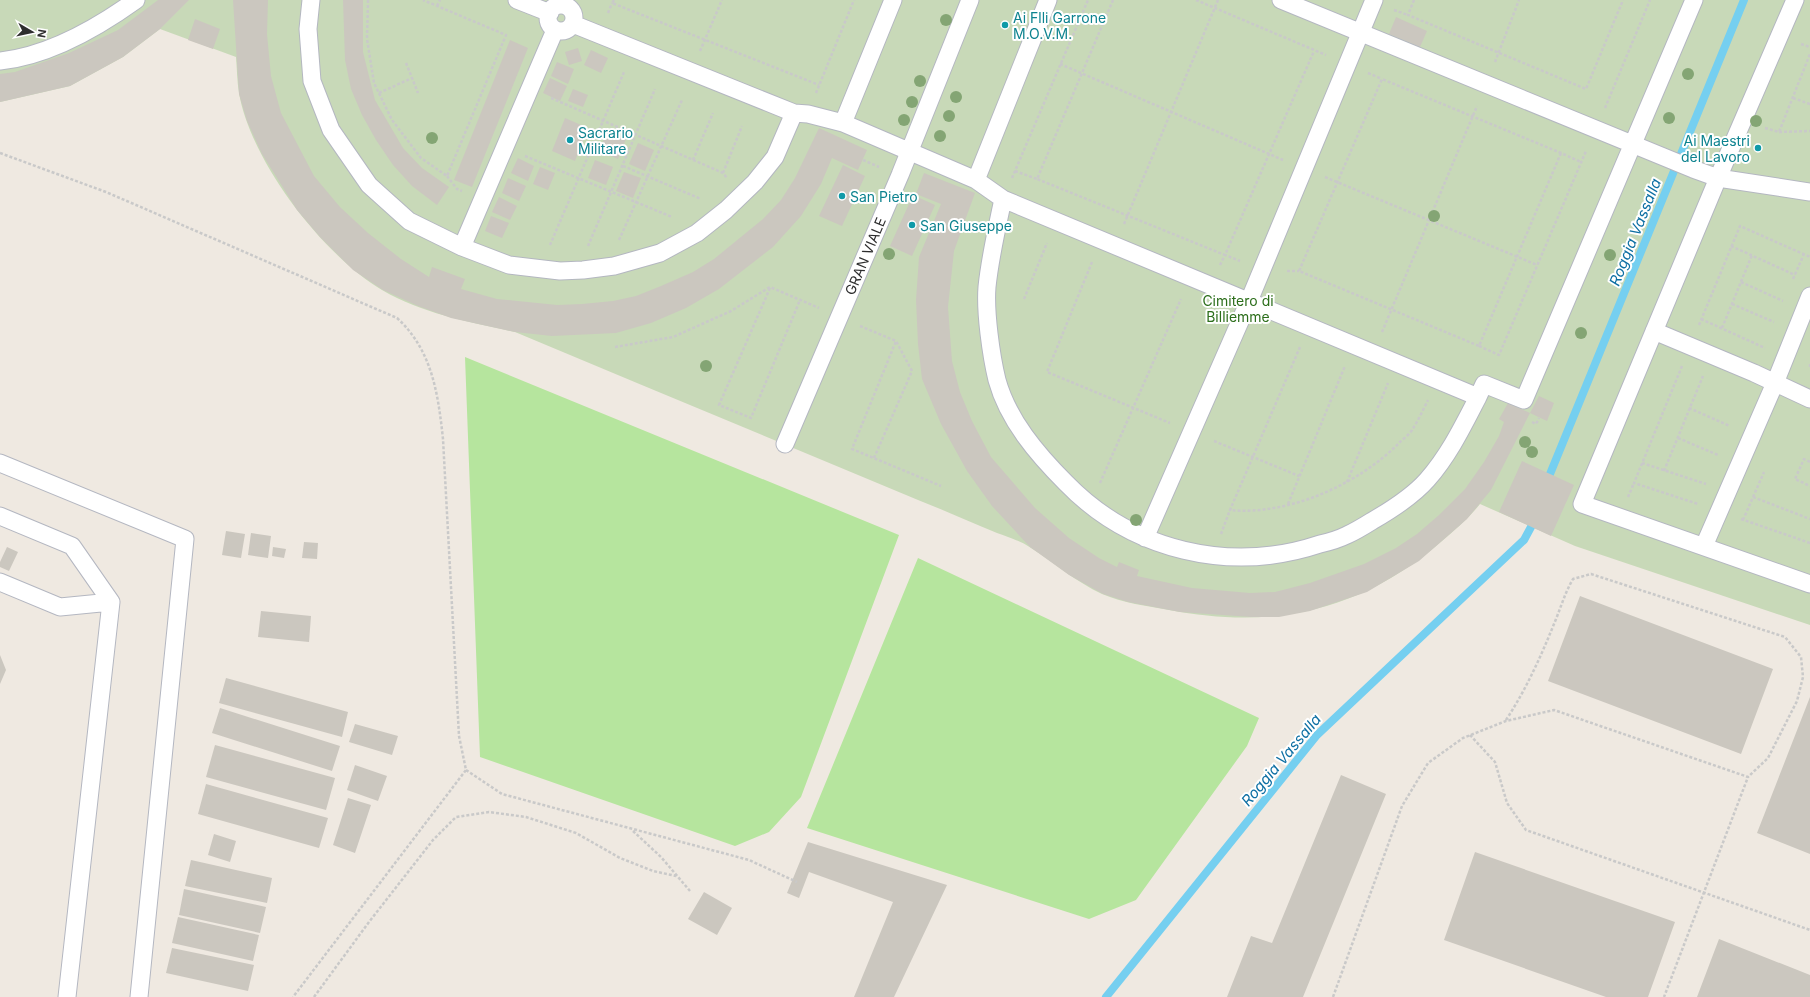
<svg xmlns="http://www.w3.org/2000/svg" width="1810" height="997" font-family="Inter,sans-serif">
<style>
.green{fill:#b6e59e}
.cemetery{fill:#c8d9b8}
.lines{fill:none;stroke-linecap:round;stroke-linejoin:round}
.stream{stroke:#75cff0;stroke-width:8}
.building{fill:#cbc7bf}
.service-casing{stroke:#b4b7c1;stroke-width:19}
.path{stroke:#c9c9c9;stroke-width:2.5;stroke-dasharray:3 2;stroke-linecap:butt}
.service{stroke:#fff;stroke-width:17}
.tree{fill:#84a574}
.culture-dot{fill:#0f9aa8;stroke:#fff;stroke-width:1.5}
.labels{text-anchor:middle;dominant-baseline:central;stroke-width:4;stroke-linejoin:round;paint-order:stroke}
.culture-label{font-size:14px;fill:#0d838f;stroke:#fff;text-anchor:start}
.street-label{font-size:14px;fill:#2e2e2e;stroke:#fff}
.park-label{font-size:14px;fill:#2c6e1b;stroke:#fff}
.water-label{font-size:15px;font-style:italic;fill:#0d6fa3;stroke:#fff}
</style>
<rect width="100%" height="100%" fill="#efe9e1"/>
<path class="green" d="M 465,357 L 899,535 L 801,797 L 769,832 L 735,846 L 480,757 Z
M 918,558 L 1259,718 L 1247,746 L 1136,900 L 1089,919 L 807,828 Z"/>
<path class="cemetery" d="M 0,0 L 1810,0 L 1810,625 L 1575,546 L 1480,504 C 1469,518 1456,529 1442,541 C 1361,611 1274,630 1169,610 C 1147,606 1123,603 1102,594 C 1076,582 1055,563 1031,548 C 1021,541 1008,537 997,533 C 970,522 944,510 918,500 C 784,444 649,388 515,332 C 470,322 423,314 382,290 C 323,255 251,162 239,93 C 237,81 237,69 236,57 L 160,29 L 123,57 L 70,86 L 0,102 Z"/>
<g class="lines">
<path class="stream" d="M 1550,474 L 1744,0
M 1106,997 L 1317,735 L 1524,540 L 1531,527"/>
</g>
<path class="building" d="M 158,0 L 189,0 L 160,29 L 123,57 L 70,86 L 0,102 L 0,74 L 15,72 L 69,53 L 118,30 Z
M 233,0 L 268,0 L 267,34 L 271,76 L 281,113 L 314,176 L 340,207 L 368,233 L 401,259 L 429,277 L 432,267 L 465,279 L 461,289 L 497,299 L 557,305 L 582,304 L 613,301 L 636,296 L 661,286 L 693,272 L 714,259 L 763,219 L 781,200 L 795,178 L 819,128 L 867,150 L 858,170 L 832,158 L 821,184 L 801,216 L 773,247 L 719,289 L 686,308 L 651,323 L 616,333 L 552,336 L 515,332 L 451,318 L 418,306 L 383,290 L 353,270 L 320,237 L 297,210 L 262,154 L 247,121 L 239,94 Z
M 343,0 L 363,0 L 363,52 L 375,100 L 403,148 L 422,168 L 449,187 L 437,205 L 412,186 L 393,165 L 376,140 L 362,115 L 351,89 L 345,60 Z
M 1396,17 L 1427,31 L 1420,47 L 1389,34 Z
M 195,19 L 220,29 L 213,49 L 188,40 Z
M 510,40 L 528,48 L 472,187 L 454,180 Z
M 578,48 L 582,61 L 569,65 L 565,52 Z
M 591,50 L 608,58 L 601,73 L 584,65 Z
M 557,62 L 574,69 L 568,84 L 551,76 Z
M 550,78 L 567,86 L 560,101 L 543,93 Z
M 573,89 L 588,95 L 583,107 L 568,101 Z
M 565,118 L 588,128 L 575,161 L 552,151 Z
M 607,131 L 626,139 L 618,159 L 599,151 Z
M 638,143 L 654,150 L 645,171 L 629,164 Z
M 518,158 L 534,166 L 528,181 L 511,173 Z
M 595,160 L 613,167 L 606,185 L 588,178 Z
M 843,165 L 865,176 L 842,226 L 819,216 Z
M 540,167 L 555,173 L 548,190 L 533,184 Z
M 624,172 L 641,178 L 633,198 L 616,191 Z
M 924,173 L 975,193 L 954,251 L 948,307 L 952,361 L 960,392 L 972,421 L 991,457 L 1035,508 L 1069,538 L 1099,558 L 1117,567 L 1119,562 L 1139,570 L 1137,576 L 1192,588 L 1250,593 L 1275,592 L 1310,583 L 1364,564 L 1396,548 L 1417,534 L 1439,515 L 1465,489 L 1484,462 L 1499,436 L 1504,422 L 1499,419 L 1508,403 L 1530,413 L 1491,490 L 1467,519 L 1419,561 L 1367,592 L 1310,611 L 1279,617 L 1251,617 L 1180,612 L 1128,602 L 1103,594 L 1069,575 L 1030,547 L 992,506 L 967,471 L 941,424 L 922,379 L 918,344 L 916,300 L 919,257 L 941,204 L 916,194 Z
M 508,178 L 526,186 L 519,201 L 502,193 Z
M 913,195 L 935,205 L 912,256 L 890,246 Z
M 499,197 L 517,206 L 510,220 L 492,212 Z
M 491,216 L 509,223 L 502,238 L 485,231 Z
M 1539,396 L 1554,403 L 1547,421 L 1530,413 Z
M 1522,461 L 1574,485 L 1551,536 L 1499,512 Z
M 226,531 L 245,534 L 241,558 L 222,555 Z
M 251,533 L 271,536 L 268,558 L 248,555 Z
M 304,542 L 318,543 L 317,559 L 302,558 Z
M 7,547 L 18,552 L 9,571 L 0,567 L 0,562 Z
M 273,547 L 286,549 L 284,558 L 272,556 Z
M 1580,596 L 1773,669 L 1741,754 L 1548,681 Z
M 261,611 L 311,616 L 309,642 L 258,637 Z
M 0,655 L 6,670 L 0,684 Z
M 226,678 L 348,712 L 342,737 L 219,703 Z
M 1810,697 L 1810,854 L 1757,833 Z
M 220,708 L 340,746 L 332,771 L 212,733 Z
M 355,724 L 398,736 L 392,755 L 349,742 Z
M 215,745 L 335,778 L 326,810 L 206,777 Z
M 355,765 L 387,776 L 378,801 L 347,790 Z
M 1341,775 L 1386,794 L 1303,997 L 1227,997 L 1251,936 L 1272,943 Z
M 206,784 L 328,818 L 319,848 L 198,814 Z
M 348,798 L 371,805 L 355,853 L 333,845 Z
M 214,834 L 236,841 L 230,862 L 208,855 Z
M 808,842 L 947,885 L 894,997 L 854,997 L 893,902 L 809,872 L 799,898 L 787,893 Z
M 1475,852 L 1675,922 L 1648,997 L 1606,997 L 1444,940 Z
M 191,860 L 272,878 L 267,903 L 185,886 Z
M 184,889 L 266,907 L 260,933 L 179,915 Z
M 704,892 L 732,908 L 717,935 L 688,919 Z
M 178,917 L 259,935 L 253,961 L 172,943 Z
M 1719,939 L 1810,975 L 1810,997 L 1697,997 Z
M 172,948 L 254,965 L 248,991 L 166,973 Z"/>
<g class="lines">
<defs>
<path id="service" d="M 311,0 L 308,29 L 312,81 L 331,130 L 369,185 L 409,221 L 462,247 L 509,265 L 560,271 L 583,270 L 614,266 L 660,253 L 697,233 L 726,210 L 755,182 L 775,157 L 794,113 L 573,24
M 517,0 L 550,13
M 1281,0 L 1693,169 L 1718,178 L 1810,192
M 1795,0 L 1718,178 L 1582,504 L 1810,584
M548 18a13 13 0 1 1 26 0a13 13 0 1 1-26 0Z
M 0,61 C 48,56 97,28 136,0
M 794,113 L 808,114 L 843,123 L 976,180 L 1003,199 C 997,228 990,257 987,287 C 985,312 991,355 997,380 C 1008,420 1037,454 1066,483 C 1132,551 1230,574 1320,544 C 1329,542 1339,539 1347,535 C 1356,531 1364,526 1372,521 C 1391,510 1412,497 1427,480 C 1449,455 1463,426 1478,397 L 1003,199
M 843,123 L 893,0
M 976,180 L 1048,0
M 462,247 L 555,30
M 1654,331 L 1754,373 L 1810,399
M 1478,397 L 1484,384 L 1524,400 L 1694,0
M 785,444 L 900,175 L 970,0
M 0,463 L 185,539 L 139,997
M 0,516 L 72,546 L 111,602 L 67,997
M 1145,538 L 1249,301 L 1374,0
M 1704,546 L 1775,383 L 1810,296
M 0,582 L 60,607 L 111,602"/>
</defs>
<use href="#service" class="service-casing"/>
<path class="path" d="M 368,0 L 367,39 L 374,83 L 392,120 L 421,158 L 447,176 L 506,35 L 423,0
M 614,0 L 612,3 L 819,85
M 1113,0 L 1037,179 L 1225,255 L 1314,51
M 1196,0 L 1326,55
M 1414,0 L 1408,15 L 1586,89 L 1623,0
M 437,6 L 440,0
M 1394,10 L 1408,15
M 608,13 L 612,3
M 1801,44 L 1810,47
M 700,51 L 722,0
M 1495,62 L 1519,0
M 406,63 L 418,93
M 1060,64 L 1283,160
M 1368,73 L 1382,79
M 379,93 L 412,78
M 816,93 L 854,0
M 551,98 L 723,173 L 727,178
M 1793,98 L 1810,104
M 1605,108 L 1650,0
M 1765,128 L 1779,132 L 1810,54
M 1779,132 L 1810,131
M 0,153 L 106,192 L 397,318 C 432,350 438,393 443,439 L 459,736 L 466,770 L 293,997
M 1561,153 L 1479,346 L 1299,271 L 1382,79 L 1561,153 L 1581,162
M 525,156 L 672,217
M 693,160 L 713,113
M 863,160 L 879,167
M 623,166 L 701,199
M 1015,171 L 1037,179
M 723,173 L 742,126
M 447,176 L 457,189 L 462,191
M 1325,177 L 1537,265
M 1012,178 L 1088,0
M 1124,224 L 1218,0
M 619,240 L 682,100
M 550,245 L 624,72
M 588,246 L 655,89
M 1731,246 L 1795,275
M 1092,262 L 1047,372 L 1170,423
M 1220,265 L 1225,255 L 1240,261
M 1287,271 L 1299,271
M 1793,279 L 1804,254
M 1741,282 L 1783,301
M 770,288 L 719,405 L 751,418 L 800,300
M 1024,299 L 1047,243
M 1732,304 L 1774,322
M 1701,319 L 1765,348
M 1699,325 L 1740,226 L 1810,257
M 860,326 L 896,341 L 852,449 L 941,486
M 1722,328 L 1752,255
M 1382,332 L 1477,106
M 1479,346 L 1499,355 L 1586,151
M 615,347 L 673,337 L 731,311 L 770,287 L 819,308
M 1300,347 L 1230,510 C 1288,516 1359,484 1399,443 C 1403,439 1409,435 1412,430 C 1418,421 1423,410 1428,400
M 1810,364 L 1810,367
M 1682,366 L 1634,483 L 1698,504
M 1689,408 L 1730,426
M 1532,422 L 1536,424 L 1539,418
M 1678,438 L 1718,455
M 1214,441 L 1299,476
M 874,458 L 912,371 L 896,341
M 1810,462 L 1804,459 L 1795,479 L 1810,486
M 1642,463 L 1706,484
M 1664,471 L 1703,376
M 1347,482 L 1388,383
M 1100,483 L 1181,299
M 1628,497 L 1634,483
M 1753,497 L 1810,519
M 1288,504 L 1345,366
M 1741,519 L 1810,543
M 1743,520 L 1764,472
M 1221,534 L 1230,510
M 1506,720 C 1527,688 1542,654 1556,619 C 1562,604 1565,593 1573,579 L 1591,574 L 1785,637 L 1801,657 L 1803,677 L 1797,701 L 1768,758 L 1748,777
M 1470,735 L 1495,762 L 1507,803 L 1526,830 L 1810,930
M 466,770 L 502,794 L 749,860 L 797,882
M 633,831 L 661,857 L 690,891
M 314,997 L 369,922 L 433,840 L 456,817 L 489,812 L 526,817 L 576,833 L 620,858 L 653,871 L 676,876
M 1333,997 L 1402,806 L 1428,763 L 1463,738 L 1506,721 L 1554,710 L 1748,777 L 1664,997"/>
<use href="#service" class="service"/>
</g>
<g class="tree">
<circle cx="946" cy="20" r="6"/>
<circle cx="1688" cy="74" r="6"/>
<circle cx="920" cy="81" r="6"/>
<circle cx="956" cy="97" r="6"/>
<circle cx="912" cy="102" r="6"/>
<circle cx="949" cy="116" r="6"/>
<circle cx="1669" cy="118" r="6"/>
<circle cx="904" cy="120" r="6"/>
<circle cx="1756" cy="121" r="6"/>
<circle cx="940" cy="136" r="6"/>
<circle cx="432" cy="138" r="6"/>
<circle cx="1434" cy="216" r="6"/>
<circle cx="889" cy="254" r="6"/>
<circle cx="1610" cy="255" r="6"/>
<circle cx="1581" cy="333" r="6"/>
<circle cx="706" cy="366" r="6"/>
<circle cx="1525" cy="442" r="6"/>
<circle cx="1532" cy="452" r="6"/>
<circle cx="1136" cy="520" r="6"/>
</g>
<g class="culture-dot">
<circle cx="1005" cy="25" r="4"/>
<circle cx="570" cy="140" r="4"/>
<circle cx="1758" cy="148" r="4"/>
<circle cx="842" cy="196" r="4"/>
<circle cx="912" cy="225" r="4"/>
</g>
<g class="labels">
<g class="culture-label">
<text x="1013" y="17">Ai Flli Garrone<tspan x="1013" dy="16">M.O.V.M.</tspan></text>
<text x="578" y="132">Sacrario<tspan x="578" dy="16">Militare</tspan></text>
<text x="1750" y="140" text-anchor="end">Ai Maestri<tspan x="1750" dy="16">del Lavoro</tspan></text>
<text x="850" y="196">San Pietro</text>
<text x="920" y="225">San Giuseppe</text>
</g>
<g class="street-label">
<text transform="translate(865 256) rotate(-67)">GRAN VIALE</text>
</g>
<g class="park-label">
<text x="1238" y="300">Cimitero di<tspan x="1238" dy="16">Billiemme</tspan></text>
</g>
<g class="water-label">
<text transform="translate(1635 232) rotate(-68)">Roggia Vassalla</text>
<text transform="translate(1281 760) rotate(-50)">Roggia Vassalla</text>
</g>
</g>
<g transform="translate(32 32) rotate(99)" stroke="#ffffff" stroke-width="3" paint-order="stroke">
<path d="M0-3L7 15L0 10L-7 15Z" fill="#2e2e2e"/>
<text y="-6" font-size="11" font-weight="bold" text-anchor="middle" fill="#2e2e2e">N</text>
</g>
</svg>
